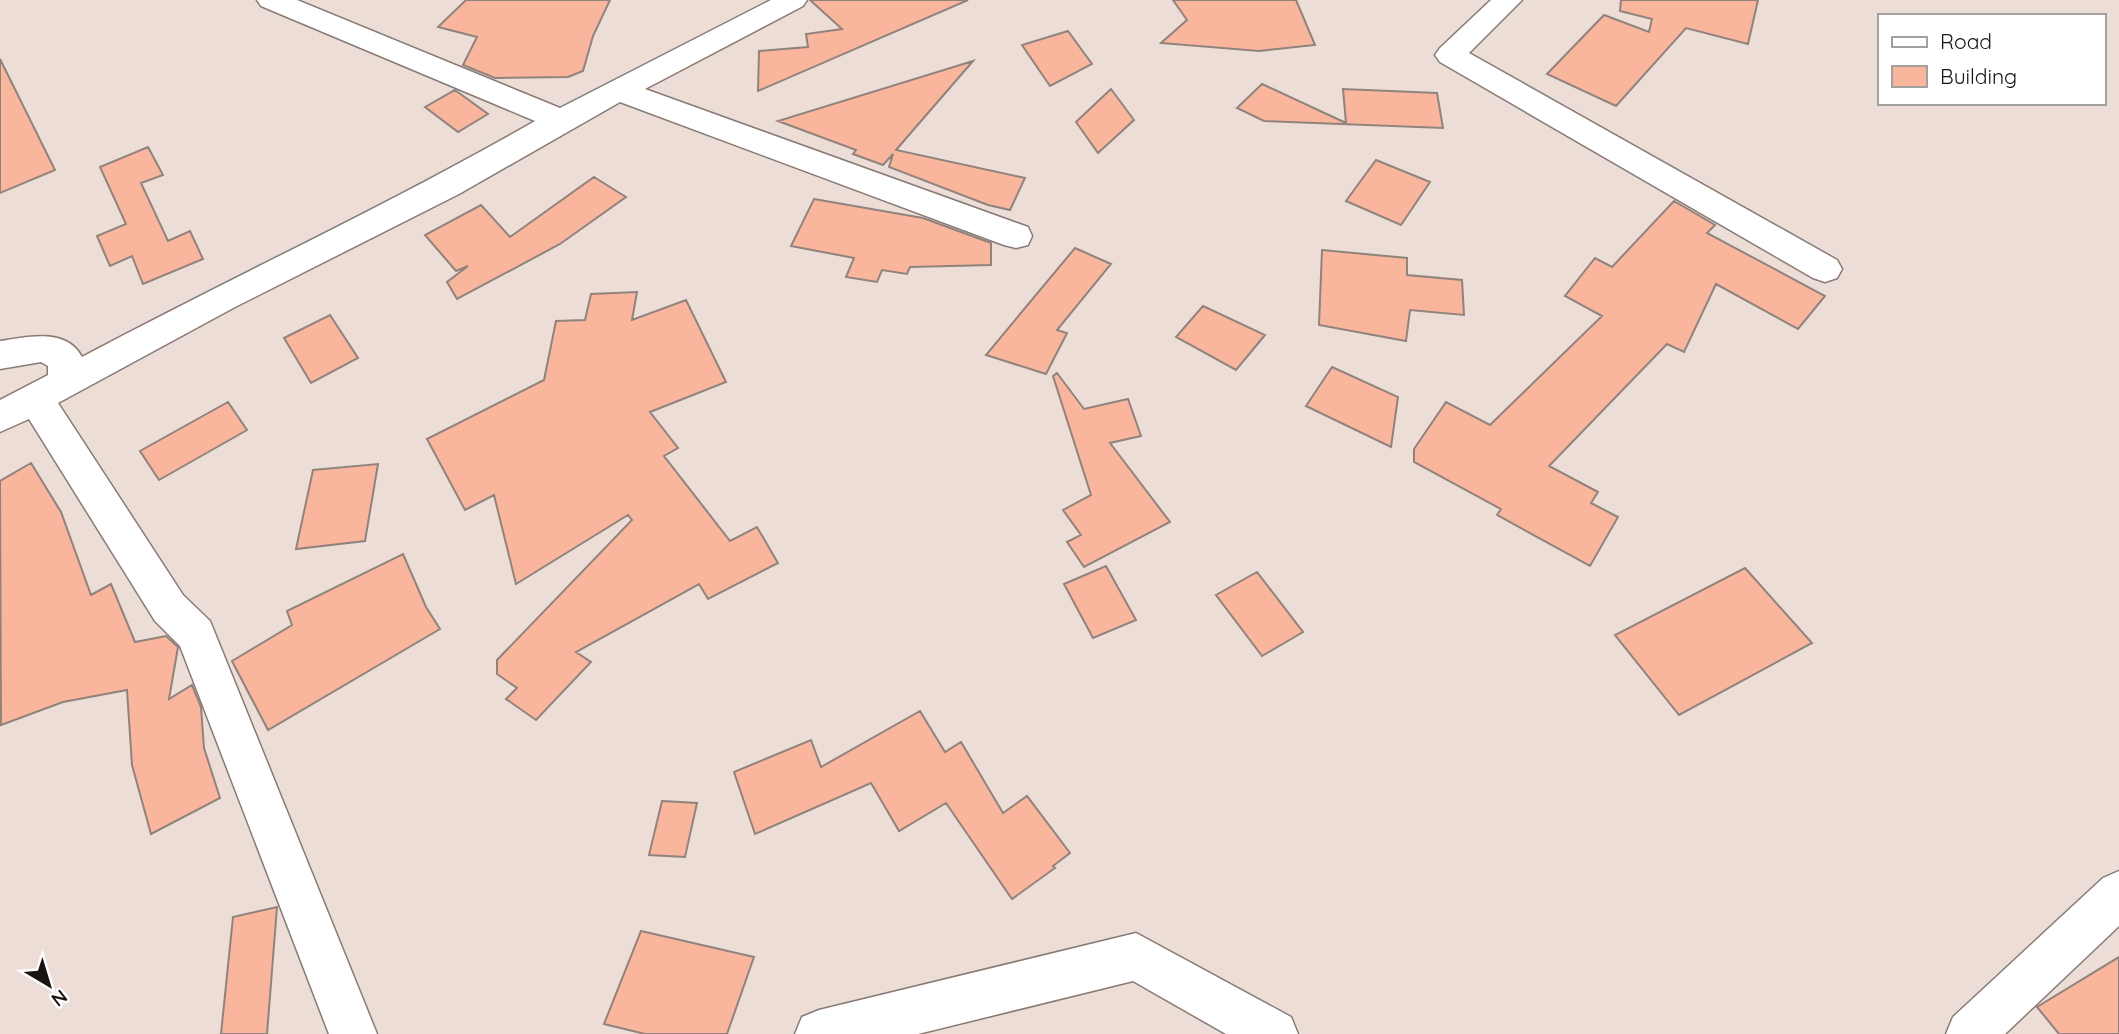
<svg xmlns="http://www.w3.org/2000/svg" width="2119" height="1034" font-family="Quicksand,sans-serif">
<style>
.building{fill:#fab69c;stroke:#90837d;stroke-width:2}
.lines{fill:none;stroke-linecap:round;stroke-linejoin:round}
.minor-casing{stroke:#887a75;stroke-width:3}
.minor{fill:#fff;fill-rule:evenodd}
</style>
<rect width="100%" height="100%" fill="#ecddd7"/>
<path class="building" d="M 466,0 L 610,0 L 593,36 L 583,71 L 568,77 L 495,78 L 463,65 L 477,37 L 438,27 Z
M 810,0 L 968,0 L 758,91 L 759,51 L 808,47 L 806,34 L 842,29 Z
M 1173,0 L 1296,0 L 1315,45 L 1259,51 L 1161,43 L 1187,20 Z
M 1621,0 L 1758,0 L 1748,44 L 1686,28 L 1616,106 L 1547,74 L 1604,15 L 1649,32 L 1652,19 L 1620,11 Z
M 1068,31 L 1092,64 L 1050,86 L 1022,45 Z
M 0,59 L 55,170 L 0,193 Z
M 973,61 L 896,150 L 1025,178 L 1010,210 L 988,205 L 889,167 L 893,154 L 883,165 L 853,154 L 856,150 L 778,121 Z
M 1262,84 L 1346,123 L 1343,89 L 1437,93 L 1443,128 L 1264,121 L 1237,108 Z
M 1111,89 L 1134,120 L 1098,153 L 1076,122 Z
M 455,90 L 488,114 L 458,132 L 425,107 Z
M 148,147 L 163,175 L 141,183 L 168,241 L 190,231 L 203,259 L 143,284 L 132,256 L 110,266 L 97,236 L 126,224 L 100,167 Z
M 1376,160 L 1430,182 L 1401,225 L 1346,201 Z
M 594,177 L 626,197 L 560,244 L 457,299 L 447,282 L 468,266 L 456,271 L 425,235 L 481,205 L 510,237 Z
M 814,199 L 923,218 L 991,243 L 991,265 L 910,267 L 907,274 L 882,270 L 877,282 L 846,277 L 854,258 L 791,246 Z
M 1674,201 L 1715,225 L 1707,233 L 1825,296 L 1798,329 L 1716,284 L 1684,352 L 1667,344 L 1549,466 L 1598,492 L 1591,503 L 1618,517 L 1590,566 L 1497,515 L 1501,509 L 1414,462 L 1414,449 L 1446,402 L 1490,425 L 1602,316 L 1565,296 L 1595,258 L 1612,267 Z
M 1075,248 L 1111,264 L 1057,330 L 1067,333 L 1046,374 L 986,355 Z
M 1322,250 L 1407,258 L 1407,275 L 1462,280 L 1464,315 L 1410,310 L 1406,341 L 1319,325 Z
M 637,292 L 632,320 L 686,300 L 726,382 L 650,412 L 678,448 L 664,456 L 730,541 L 757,527 L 778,563 L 708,599 L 699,584 L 576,652 L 591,662 L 536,720 L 506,699 L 517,688 L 497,674 L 497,660 L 632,520 L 628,515 L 516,584 L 494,495 L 465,510 L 427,439 L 544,380 L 556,321 L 585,320 L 591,294 Z
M 1203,306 L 1265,335 L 1236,370 L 1176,337 Z
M 330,315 L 358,358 L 311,383 L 284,338 Z
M 1332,367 L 1398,397 L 1391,447 L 1306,406 Z
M 1057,373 L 1084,409 L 1128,399 L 1141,436 L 1110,443 L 1170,522 L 1084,567 L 1067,542 L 1081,535 L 1063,510 L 1091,495 L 1053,376 Z
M 228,402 L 247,430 L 159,480 L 140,451 Z
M 31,463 L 61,512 L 91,595 L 111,584 L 135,642 L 166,636 L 178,647 L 169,699 L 192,685 L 201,707 L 204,748 L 220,798 L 151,834 L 132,765 L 127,690 L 63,702 L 1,725 L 0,481 Z
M 378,464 L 365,541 L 296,549 L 313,470 Z
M 403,554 L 426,607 L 440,629 L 268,730 L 232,661 L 292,625 L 287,611 Z
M 1106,566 L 1136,620 L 1093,638 L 1064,584 Z
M 1745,568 L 1812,643 L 1679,715 L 1615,635 Z
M 1257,572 L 1303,632 L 1262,656 L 1216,595 Z
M 920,711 L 945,752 L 961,742 L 1003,813 L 1027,796 L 1070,853 L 1053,866 L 1055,868 L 1012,899 L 946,803 L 899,831 L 871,783 L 755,834 L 734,772 L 811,740 L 821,767 Z
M 662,801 L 697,803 L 685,857 L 649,855 Z
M 277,907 L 267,1034 L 221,1034 L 233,917 Z
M 641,931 L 754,957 L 727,1034 L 645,1034 L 604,1024 Z
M 2119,957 L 2119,1034 L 2059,1034 L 2037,1007 Z"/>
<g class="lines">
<defs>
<path id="minor" d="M 257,0 L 297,0 L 560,108 L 771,0 L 807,0 L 803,6 L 645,89 L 1028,227 L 1032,236 L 1028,245 L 1016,248 L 1004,245 L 620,102 L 459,194 L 235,307 L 58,403 L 183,595 L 210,621 L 377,1034 L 329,1034 L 180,646 L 155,621 L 29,419 L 0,432 L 0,400 L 48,375 L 48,366 L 41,362 L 0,369 L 0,341 C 27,337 66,327 82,357 C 232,277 387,206 535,121 L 261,6 Z
M 1491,0 L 1522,0 L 1469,53 L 1837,260 L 1842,269 L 1837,278 L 1825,282 L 1813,278 L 1440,62 L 1435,55 L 1440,48 Z
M 2119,871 L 2119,926 L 2005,1034 L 1946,1034 L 1953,1017 L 2103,878 Z
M 1136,933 L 1291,1017 L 1298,1034 L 1226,1034 L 1133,981 L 918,1034 L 795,1034 L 802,1017 L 819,1010 Z"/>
</defs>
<use href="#minor" class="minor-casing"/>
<use href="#minor" class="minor"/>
</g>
<rect x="1878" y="14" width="228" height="91" fill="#ffffff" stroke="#a3a1a0" stroke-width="2"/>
<rect x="1892" y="37" width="35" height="10" fill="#ffffff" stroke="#a3a1a0" stroke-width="2"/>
<text x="1940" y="49" font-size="21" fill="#191412">Road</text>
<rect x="1892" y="66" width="35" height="21" fill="#fab69c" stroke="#a3a1a0" stroke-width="2"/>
<text x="1940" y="84" font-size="21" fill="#191412">Building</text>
<g transform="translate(49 985) rotate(142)" stroke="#ffffff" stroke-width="5" paint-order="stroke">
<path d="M0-5L12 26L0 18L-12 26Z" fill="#191412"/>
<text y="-10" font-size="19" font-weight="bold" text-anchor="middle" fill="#191412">N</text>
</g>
</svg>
